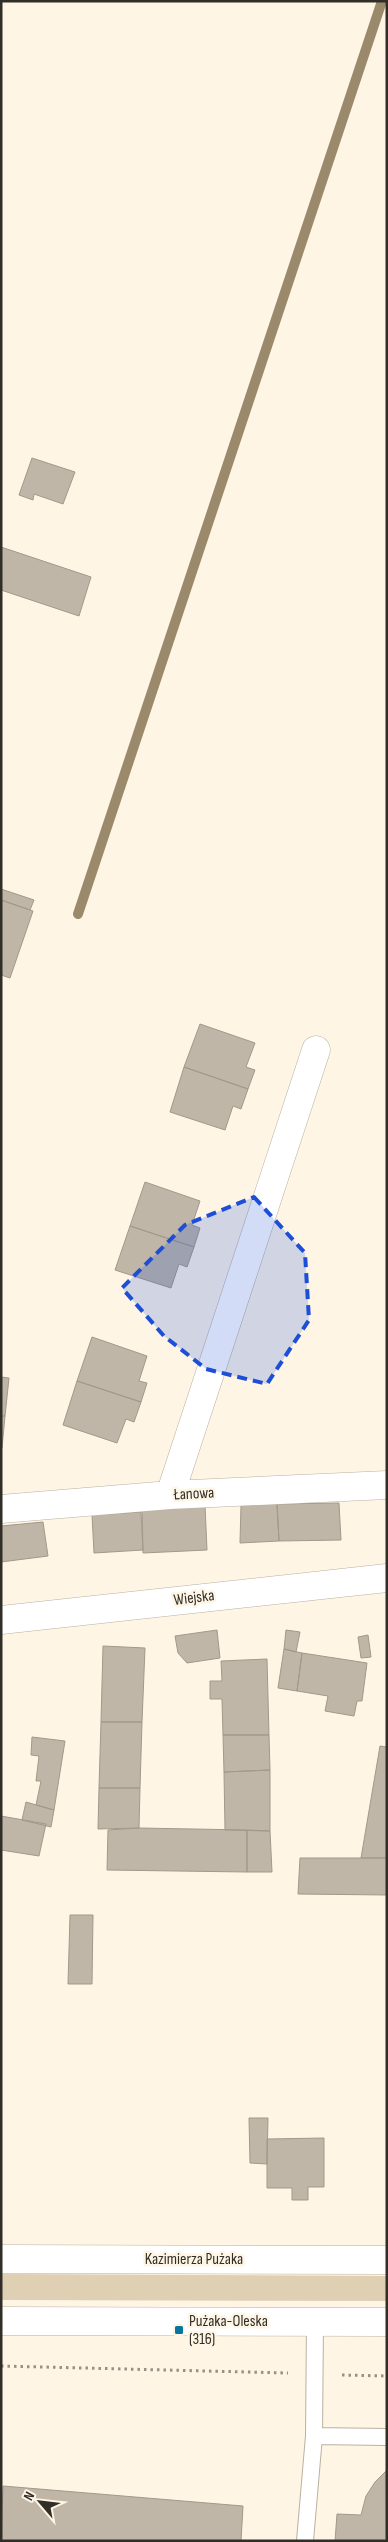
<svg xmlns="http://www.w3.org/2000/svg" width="388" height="2542" font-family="'Sofia Sans Condensed',sans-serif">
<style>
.green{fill:#dfcfb3}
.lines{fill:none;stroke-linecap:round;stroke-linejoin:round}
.stream{stroke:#9a896a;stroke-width:10}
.building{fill:#bfb6a7;stroke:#a2998b}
.service-casing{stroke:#b9b1a2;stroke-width:18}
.minor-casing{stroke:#b9b1a2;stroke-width:29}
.tertiary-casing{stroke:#b9b1a2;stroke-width:29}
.path{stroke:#969085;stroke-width:3;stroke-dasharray:2.5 4;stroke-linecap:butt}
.service{stroke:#fff;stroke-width:16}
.minor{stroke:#fff;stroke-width:28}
.tertiary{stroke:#fff;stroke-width:28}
.marked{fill:#1d4ed8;fill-opacity:0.2;stroke:#1d4ed8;stroke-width:4;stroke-dasharray:10 6;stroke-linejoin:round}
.poi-dot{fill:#0676a0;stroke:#fef5e5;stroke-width:2}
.labels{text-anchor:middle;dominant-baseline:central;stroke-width:5;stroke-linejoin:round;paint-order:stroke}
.street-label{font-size:16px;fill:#312e28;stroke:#fef5e5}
.poi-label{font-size:16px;fill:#312e28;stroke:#fef5e5;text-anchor:start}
</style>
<rect width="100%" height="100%" fill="#fef5e5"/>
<path class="green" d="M 1,2274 L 387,2276 L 387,2301 L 1,2300 Z"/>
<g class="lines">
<path class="stream" d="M 78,914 L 382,1"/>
</g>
<path class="building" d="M 32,458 L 75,472 L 63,504 L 34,494 L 33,500 L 19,495 Z
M 1,547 L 91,577 L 79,616 L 1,590 Z
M 1,889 L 34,900 L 30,910 L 1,900 Z
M 1,900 L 33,911 L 10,978 L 1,975 Z
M 200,1024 L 255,1043 L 246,1067 L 255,1070 L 248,1089 L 184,1067 Z
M 184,1067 L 248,1089 L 241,1109 L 233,1106 L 225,1130 L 170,1112 Z
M 145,1182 L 200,1201 L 192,1225 L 200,1228 L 194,1247 L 130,1226 Z
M 130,1226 L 194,1247 L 187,1267 L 179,1264 L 171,1288 L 115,1270 Z
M 92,1337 L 147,1356 L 139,1381 L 147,1383 L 141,1402 L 77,1381 Z
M 1,1377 L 9,1378 L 5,1416 L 1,1416 Z
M 77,1381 L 141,1402 L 134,1422 L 126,1419 L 117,1443 L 63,1425 Z
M 1,1416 L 5,1416 L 2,1448 L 1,1448 Z
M 339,1503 L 341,1540 L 279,1541 L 277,1504 Z
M 277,1504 L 279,1541 L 240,1543 L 241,1505 Z
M 205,1505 L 207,1550 L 143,1553 L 142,1508 Z
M 141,1512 L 143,1550 L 94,1553 L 92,1515 Z
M 43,1522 L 48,1556 L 1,1562 L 1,1526 Z
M 217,1630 L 220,1658 L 187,1663 L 178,1653 L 175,1636 Z
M 286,1630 L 300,1632 L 296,1652 L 284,1649 Z
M 368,1635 L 371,1657 L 361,1658 L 358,1637 Z
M 103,1646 L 145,1648 L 142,1722 L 101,1722 Z
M 284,1649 L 302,1653 L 297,1691 L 278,1688 Z
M 302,1653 L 367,1663 L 362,1701 L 357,1701 L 354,1716 L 325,1711 L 328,1696 L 297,1691 Z
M 267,1659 L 269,1735 L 223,1735 L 222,1699 L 210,1699 L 210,1681 L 222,1681 L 221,1661 Z
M 101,1722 L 142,1722 L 140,1788 L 99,1788 Z
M 223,1735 L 269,1735 L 270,1770 L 224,1772 Z
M 32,1737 L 65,1741 L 54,1810 L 36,1805 L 41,1781 L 36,1781 L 39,1756 L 31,1755 Z
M 380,1746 L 387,1747 L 387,1858 L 361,1858 Z
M 270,1770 L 270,1831 L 225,1830 L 224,1772 Z
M 99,1788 L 140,1788 L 139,1828 L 98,1829 Z
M 26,1802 L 54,1810 L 51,1827 L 22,1820 Z
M 1,1816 L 46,1824 L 39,1856 L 1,1850 Z
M 139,1828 L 247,1830 L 247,1872 L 107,1870 L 108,1830 Z
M 247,1830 L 270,1831 L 272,1872 L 247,1872 Z
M 300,1858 L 387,1858 L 387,1895 L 298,1894 Z
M 70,1915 L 93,1915 L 92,1984 L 68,1984 Z
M 249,2118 L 268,2118 L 267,2164 L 250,2163 Z
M 324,2138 L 324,2187 L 308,2187 L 308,2200 L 292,2200 L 292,2188 L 267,2188 L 267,2139 Z
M 386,2471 L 387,2541 L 335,2541 L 337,2514 L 361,2515 L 366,2496 L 375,2482 Z
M 3,2486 L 243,2506 L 241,2541 L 1,2541 Z"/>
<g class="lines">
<defs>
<path id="service" d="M 314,2436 L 387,2437
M 305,2541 L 314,2436 L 315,2322"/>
<path id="minor" d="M 170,1495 L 316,1050
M 1,1509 L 170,1495 L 387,1485"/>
<path id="tertiary" d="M 1,1620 L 387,1578
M 1,2259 L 387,2260
M 1,2321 L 387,2322"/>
</defs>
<use href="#service" class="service-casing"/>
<use href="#minor" class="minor-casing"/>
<use href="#tertiary" class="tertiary-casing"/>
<path class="path" d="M 1,2366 L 288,2373
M 342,2375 L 387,2376"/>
<use href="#service" class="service"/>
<use href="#minor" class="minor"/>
<use href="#tertiary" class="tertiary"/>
</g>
<path class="marked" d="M 254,1197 L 305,1253 L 309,1320 L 267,1384 L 206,1369 L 164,1336 L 122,1288 L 185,1225 Z"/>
<rect class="poi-dot" x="174" y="2325" width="10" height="10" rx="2.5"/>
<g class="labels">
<g class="street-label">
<text transform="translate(194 1494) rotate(-3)">Łanowa</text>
<text transform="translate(194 1598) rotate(-7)">Wiejska</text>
<text x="194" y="2259">Kazimierza Pużaka</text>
</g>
<g class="poi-label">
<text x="189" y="2321">Pużaka-Oleska<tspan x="189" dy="18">(316)</tspan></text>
</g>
</g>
<rect width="388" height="2542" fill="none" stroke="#312e28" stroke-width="5"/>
<g transform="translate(40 2502) rotate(298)" stroke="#fef5e5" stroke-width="4" paint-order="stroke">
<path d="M0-4L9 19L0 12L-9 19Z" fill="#312e28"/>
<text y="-8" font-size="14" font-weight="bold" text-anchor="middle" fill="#312e28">N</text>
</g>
</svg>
